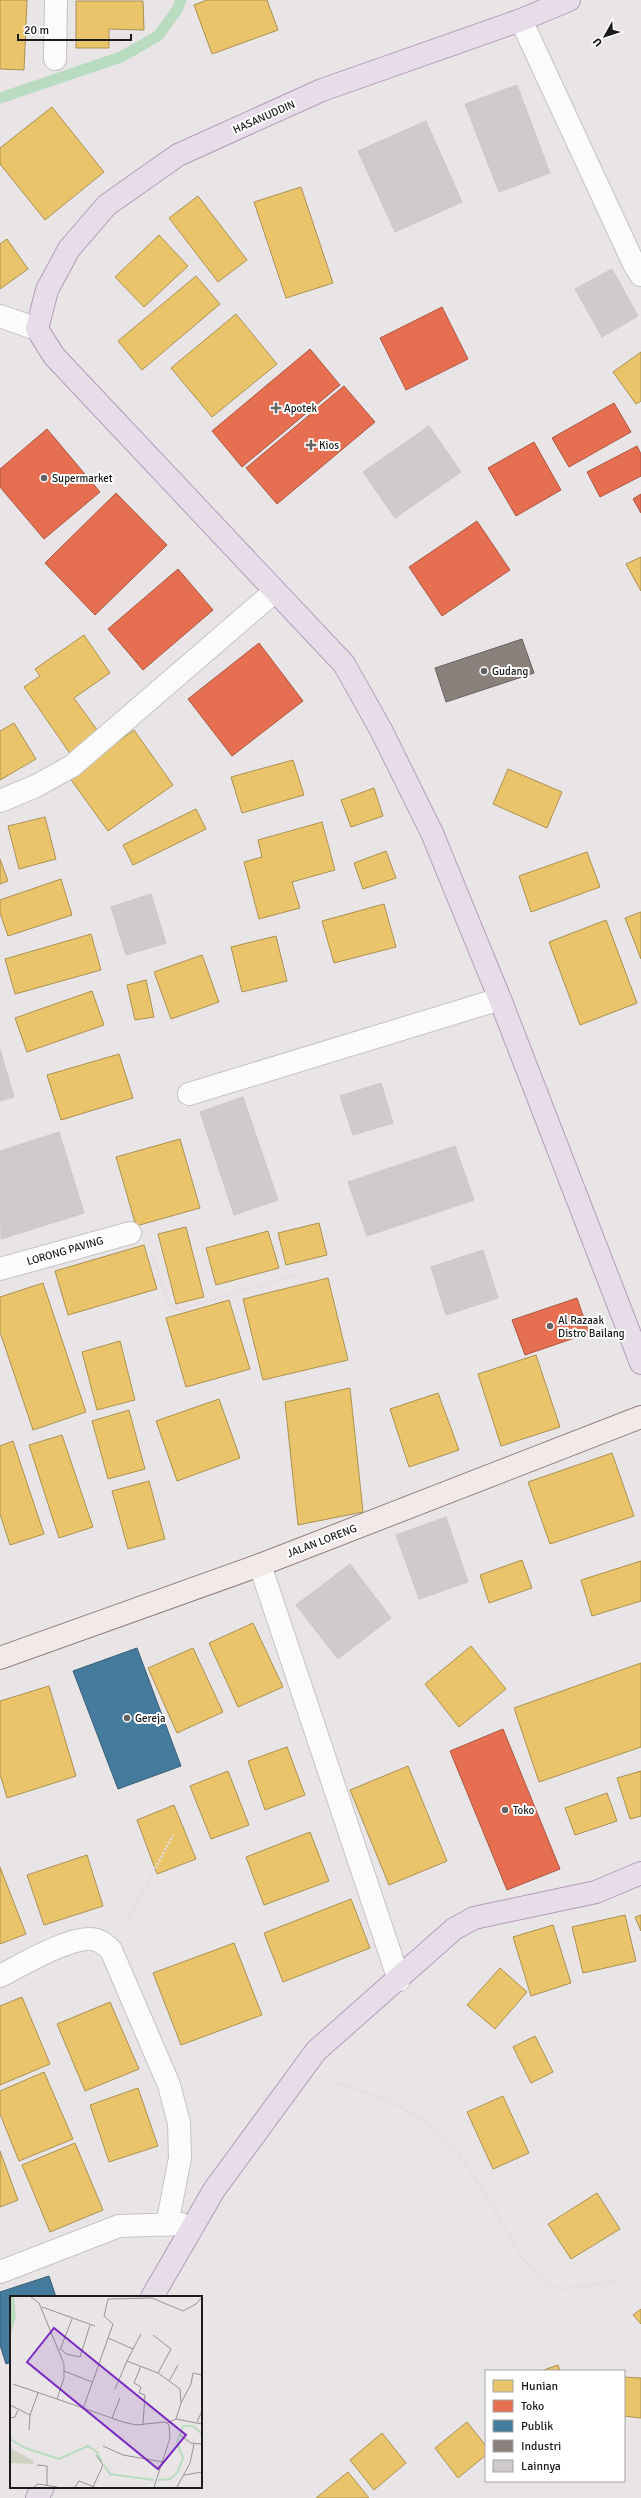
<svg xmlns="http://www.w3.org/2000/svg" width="641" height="2498" font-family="Signika,sans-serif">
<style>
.homes{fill:#e9c46a;stroke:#ab9152}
.shops{fill:#e76f51;stroke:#aa5641}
.public{fill:#457b9d;stroke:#385e76}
.industry{fill:#8a817c;stroke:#69625f}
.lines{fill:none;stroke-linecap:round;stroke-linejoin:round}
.stream{stroke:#b9dcc1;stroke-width:11}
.building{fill:#cfcbcd;stroke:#ccc6c8}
.street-casing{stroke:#c5c3c3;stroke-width:24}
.secondary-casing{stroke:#92807e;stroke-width:24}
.highway-casing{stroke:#b49bbb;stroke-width:24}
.path{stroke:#e8d8e5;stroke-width:2.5;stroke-dasharray:2 2;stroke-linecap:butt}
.street{stroke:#fcfbfb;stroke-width:22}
.secondary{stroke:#f2eae9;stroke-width:22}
.highway{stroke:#e6dde8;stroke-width:22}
.poi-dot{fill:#636162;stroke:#fff;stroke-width:1.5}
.labels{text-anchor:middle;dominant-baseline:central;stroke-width:4;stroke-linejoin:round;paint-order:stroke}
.street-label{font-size:11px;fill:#1b1b1b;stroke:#fff}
.poi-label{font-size:11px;fill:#1b1b1b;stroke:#fff;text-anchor:start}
.inset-river{fill:none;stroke:#b9dcc1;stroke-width:2}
.inset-road{fill:none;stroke:#979494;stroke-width:1}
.view{fill:#7b2cbf;fill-opacity:0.15;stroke:#7b2cbf;stroke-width:2}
.inset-edge{fill:none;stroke:#1b1b1b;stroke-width:2}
</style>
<rect width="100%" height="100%" fill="#e9e4e5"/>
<path class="homes" d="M 0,0 L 27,0 L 24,70 L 0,69 Z
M 207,0 L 267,0 L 278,30 L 212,54 L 194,5 Z
M 76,1 L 143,1 L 144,30 L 109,29 L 109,48 L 76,48 Z
M 52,107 L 104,172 L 45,220 L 0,164 L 0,148 Z
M 301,187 L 333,283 L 286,298 L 254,202 Z
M 198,196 L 247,260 L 218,282 L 169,218 Z
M 159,235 L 188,266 L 144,307 L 115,277 Z
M 7,239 L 28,269 L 0,289 L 0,244 Z
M 196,276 L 220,304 L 142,370 L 118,341 Z
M 236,314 L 277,364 L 212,417 L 171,368 Z
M 641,352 L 641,401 L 636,404 L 613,372 Z
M 641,557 L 641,591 L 626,564 Z
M 84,635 L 110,673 L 74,698 L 100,734 L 71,755 L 24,687 L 40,676 L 35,669 Z
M 14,723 L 36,759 L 0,780 L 0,731 Z
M 134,730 L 173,785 L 108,831 L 69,777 Z
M 293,760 L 304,795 L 242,813 L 231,777 Z
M 508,769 L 562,792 L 547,828 L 493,804 Z
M 374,788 L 383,816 L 351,827 L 341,800 Z
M 196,809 L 206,829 L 133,865 L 123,845 Z
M 45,817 L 56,859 L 19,869 L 8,826 Z
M 322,822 L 335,870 L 292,882 L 300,908 L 259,919 L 244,862 L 262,857 L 258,840 Z
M 386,851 L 396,878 L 363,889 L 354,863 Z
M 587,852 L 600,887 L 531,912 L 519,876 Z
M 0,859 L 8,881 L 0,884 Z
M 61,879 L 72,915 L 8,936 L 0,913 L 0,900 Z
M 384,904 L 396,947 L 334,963 L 322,921 Z
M 641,912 L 641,959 L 625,918 Z
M 606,920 L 637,1003 L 580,1025 L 549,942 Z
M 91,934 L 101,970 L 15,994 L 5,959 Z
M 276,936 L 287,981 L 242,992 L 231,947 Z
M 202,955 L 219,1002 L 171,1019 L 154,972 Z
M 146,980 L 154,1017 L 135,1020 L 127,985 Z
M 92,991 L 104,1025 L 27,1052 L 15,1018 Z
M 119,1054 L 133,1098 L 61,1120 L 47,1075 Z
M 180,1139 L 200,1208 L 136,1226 L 116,1157 Z
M 319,1223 L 327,1255 L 286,1265 L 278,1233 Z
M 186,1227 L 204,1297 L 176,1304 L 158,1234 Z
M 268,1231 L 279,1268 L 216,1285 L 206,1248 Z
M 144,1245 L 157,1289 L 68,1315 L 55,1271 Z
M 328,1278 L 348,1360 L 263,1380 L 243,1299 Z
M 43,1283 L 86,1412 L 33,1430 L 0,1332 L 0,1297 Z
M 229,1300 L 250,1369 L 186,1387 L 166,1318 Z
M 120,1341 L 135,1400 L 97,1410 L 82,1352 Z
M 536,1355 L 560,1427 L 501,1446 L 478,1374 Z
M 350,1388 L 363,1512 L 298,1525 L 285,1402 Z
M 438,1393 L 459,1450 L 409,1467 L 390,1409 Z
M 219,1399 L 240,1458 L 177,1481 L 156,1421 Z
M 129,1410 L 145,1469 L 108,1479 L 92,1421 Z
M 62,1435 L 93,1527 L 59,1538 L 29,1445 Z
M 13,1441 L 44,1534 L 10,1545 L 0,1514 L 0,1446 Z
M 612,1453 L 634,1516 L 550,1544 L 528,1482 Z
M 149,1481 L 165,1539 L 128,1549 L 112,1491 Z
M 522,1560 L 532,1588 L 489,1603 L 480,1575 Z
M 641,1561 L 641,1601 L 592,1616 L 581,1580 Z
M 253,1623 L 283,1687 L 238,1707 L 209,1643 Z
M 471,1646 L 506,1689 L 459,1727 L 425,1684 Z
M 193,1648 L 223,1712 L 177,1733 L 148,1668 Z
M 641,1663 L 641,1747 L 539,1782 L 514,1708 Z
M 49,1686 L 76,1776 L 7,1798 L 0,1774 L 0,1701 Z
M 287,1747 L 305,1795 L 265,1810 L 248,1761 Z
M 408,1766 L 447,1861 L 389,1885 L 350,1790 Z
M 228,1771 L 249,1825 L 211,1839 L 190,1786 Z
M 641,1771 L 641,1816 L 630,1819 L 617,1778 Z
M 607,1793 L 617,1821 L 575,1835 L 565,1808 Z
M 174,1805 L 196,1859 L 157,1874 L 137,1820 Z
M 310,1832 L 329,1881 L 264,1905 L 246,1857 Z
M 87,1855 L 103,1906 L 44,1925 L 27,1875 Z
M 0,1867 L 26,1934 L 0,1944 Z
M 351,1899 L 370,1948 L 283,1982 L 264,1933 Z
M 625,1915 L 636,1961 L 583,1973 L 572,1927 Z
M 641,1915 L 641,1931 L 635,1917 Z
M 553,1925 L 571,1983 L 531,1996 L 513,1937 Z
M 234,1943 L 262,2015 L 181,2045 L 153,1973 Z
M 500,1968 L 527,1992 L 495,2029 L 467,2005 Z
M 22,1997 L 50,2064 L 0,2085 L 0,2006 Z
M 110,2002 L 139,2069 L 85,2091 L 57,2024 Z
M 535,2036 L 553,2072 L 531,2083 L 513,2047 Z
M 44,2072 L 73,2139 L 19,2161 L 0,2114 L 0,2091 Z
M 138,2088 L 158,2146 L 109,2162 L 90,2105 Z
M 503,2096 L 529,2153 L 493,2169 L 467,2112 Z
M 75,2143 L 103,2210 L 50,2232 L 22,2165 Z
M 0,2151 L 18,2200 L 0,2207 Z
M 597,2193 L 620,2229 L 571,2259 L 548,2224 Z
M 641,2309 L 641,2324 L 633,2315 Z
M 558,2365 L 560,2371 L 541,2371 Z
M 624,2377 L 641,2378 L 641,2418 L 624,2416 Z
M 467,2422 L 486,2446 L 486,2455 L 458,2478 L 435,2448 Z
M 382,2433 L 406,2463 L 374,2490 L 350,2460 Z
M 348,2472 L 369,2498 L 316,2498 Z"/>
<path class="shops" d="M 442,307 L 468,359 L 406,390 L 380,338 Z
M 310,349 L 340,385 L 242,467 L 212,431 Z
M 344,386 L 375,422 L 277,504 L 246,468 Z
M 614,403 L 631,432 L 569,467 L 552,438 Z
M 47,429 L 100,492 L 44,539 L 0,487 L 0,469 Z
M 534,442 L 561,490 L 516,516 L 488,468 Z
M 637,446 L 641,454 L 641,476 L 600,497 L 587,472 Z
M 116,493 L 167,545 L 95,615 L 45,563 Z
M 641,494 L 641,513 L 633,499 Z
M 477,521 L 510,570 L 442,616 L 409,567 Z
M 178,569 L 213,610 L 143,670 L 108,629 Z
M 259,643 L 303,701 L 232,756 L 188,699 Z
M 577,1298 L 589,1333 L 525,1355 L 512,1320 Z
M 503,1729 L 560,1869 L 507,1890 L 450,1751 Z"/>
<path class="public" d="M 137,1648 L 181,1766 L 118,1789 L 73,1671 Z
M 49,2276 L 56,2297 L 11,2297 L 11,2362 L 6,2364 L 0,2345 L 0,2292 Z"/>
<path class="industry" d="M 522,639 L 534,673 L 446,702 L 435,668 Z"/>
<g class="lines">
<path class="stream" d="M 0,98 L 121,57 L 158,36 L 177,10 L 181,0"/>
</g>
<path class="building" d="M 517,85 L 550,173 L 499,192 L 465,104 Z
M 426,121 L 462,202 L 395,232 L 358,151 Z
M 612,269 L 638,316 L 602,337 L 575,289 Z
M 429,426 L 461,472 L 395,518 L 363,472 Z
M 151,894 L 166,943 L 126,955 L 111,907 Z
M 0,1049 L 14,1097 L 0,1101 Z
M 381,1083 L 393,1123 L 353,1135 L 340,1096 Z
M 243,1097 L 278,1200 L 234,1215 L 200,1112 Z
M 59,1132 L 84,1213 L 1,1239 L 0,1151 Z
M 455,1146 L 474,1200 L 367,1236 L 348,1182 Z
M 483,1250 L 498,1298 L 446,1315 L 431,1267 Z
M 446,1517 L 468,1582 L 419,1599 L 396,1535 Z
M 350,1564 L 391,1618 L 338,1659 L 296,1605 Z"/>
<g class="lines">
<defs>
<path id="street" d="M 521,20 L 634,264 L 641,275
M 55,59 L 56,0
M 0,316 L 37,329
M 0,801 L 36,786 L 72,766 L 274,592
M 189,1094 L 500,999
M 0,1269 L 130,1233
M 260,1565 L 399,1980
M 0,1976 C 22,1965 67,1938 90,1939 C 99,1939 105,1944 111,1950 L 169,2085 L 179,2123 L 180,2158 L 167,2225
M 0,2272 L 119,2226 L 181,2224"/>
<path id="secondary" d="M 0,1658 L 260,1565 L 641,1417"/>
<path id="highway" d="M 569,0 L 521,20 L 322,90 L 178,155 L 107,205 L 69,249 L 47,290 L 37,329 L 54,356 L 344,664 L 381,730 L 432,833 L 500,999 L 641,1363
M 152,2297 L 214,2190 L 316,2051 L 454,1929 L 474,1918 L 596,1892 L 641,1873
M 37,2498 L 43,2487"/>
</defs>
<use href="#street" class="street-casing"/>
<use href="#secondary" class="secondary-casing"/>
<use href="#highway" class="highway-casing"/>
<path class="path" d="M 152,1255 L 170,1305 L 179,1310 L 301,1273
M 127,1921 L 173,1835
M 332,2081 C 367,2092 414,2109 441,2134 C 461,2154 482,2189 497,2214 C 513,2240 527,2276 557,2288 C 565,2291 612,2281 623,2279"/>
<use href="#street" class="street"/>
<use href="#secondary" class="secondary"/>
<use href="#highway" class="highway"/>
</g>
<g class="poi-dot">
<path d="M274 402h4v4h4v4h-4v4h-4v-4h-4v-4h4z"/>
<path d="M309 439h4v4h4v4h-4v4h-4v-4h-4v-4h4z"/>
<circle cx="44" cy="478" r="4"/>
<circle cx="484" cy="671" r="4"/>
<circle cx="550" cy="1326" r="4"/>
<circle cx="127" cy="1718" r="4"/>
<circle cx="505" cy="1810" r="4"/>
</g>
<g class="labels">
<g class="street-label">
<text transform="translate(264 117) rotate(-24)">HASANUDDIN</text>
<text transform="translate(65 1251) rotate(-16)">LORONG PAVING</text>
<text transform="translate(322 1541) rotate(-21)">JALAN LORENG</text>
</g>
<g class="poi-label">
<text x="284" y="408">Apotek</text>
<text x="319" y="445">Kios</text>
<text x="52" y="478">Supermarket</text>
<text x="492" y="671">Gudang</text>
<text x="558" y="1320">Al Razaak<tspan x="558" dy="13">Distro Bailang</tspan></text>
<text x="135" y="1718">Gereja</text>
<text x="513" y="1810">Toko</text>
</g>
</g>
<g transform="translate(10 2296)">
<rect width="192" height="192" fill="#e9e4e5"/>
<path d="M 0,152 L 24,165 L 23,168 L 0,167 Z" fill="#d1d2c1"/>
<path d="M 0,1 L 4,1 L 6,21 L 0,41 Z" fill="#b9dcc1"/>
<path class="inset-river" d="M 0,143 L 15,152 L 49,163 L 78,150 L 87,156 L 92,166M 94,169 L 100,178 L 144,184M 148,184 L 160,183 L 167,177 L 173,162 L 167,146 L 173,130 L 183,130 L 192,138"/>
<path class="inset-road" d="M 21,1 L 29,7 L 54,68 L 54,82 L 47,103 L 113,126 L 126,129 L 155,126 L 159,129 L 160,142 L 144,191M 32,11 L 85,30M 143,39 L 161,53 L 148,77M 98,42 L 123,53 L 117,65 L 148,77 L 170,93 L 171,107 L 166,123M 51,53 L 56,58 L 70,61 L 80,29M 123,53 L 131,38M 50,54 L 62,23M 131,70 L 124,87 L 131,91 L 129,97 L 135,99 L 133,128M 54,75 L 82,86M 159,85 L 168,69M 3,88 L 47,103M 105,93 L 117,65M 171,107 L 181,88 L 183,77 L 192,79M 0,109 L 20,119 L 28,97M 73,113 L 103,28 L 94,20 L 98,3 L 142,2 L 173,15 L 186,8 L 192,1M 0,122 L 5,121 L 8,114M 102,122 L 110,102M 187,126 L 192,115M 157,127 L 166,123 L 192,128M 19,134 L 20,119M 170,139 L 181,147 L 191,148M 93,150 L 113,159 L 153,166M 27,169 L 37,170 L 37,189M 174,179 L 192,176M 24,191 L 28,188 L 47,191M 65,191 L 69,185 L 85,191M 83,191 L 93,169 L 86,159M 167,191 L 180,167 L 184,148"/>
<path class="view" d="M 44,32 L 176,139 L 148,173 L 17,66 Z"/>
<rect width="192" height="192" class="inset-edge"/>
</g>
<rect x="485" y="2370" width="140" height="112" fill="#ffffff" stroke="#a4a4a4"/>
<rect x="493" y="2380" width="20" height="12" fill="#e9c46a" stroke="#a4a4a4"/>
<text x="521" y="2390" font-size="12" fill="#1b1b1b">Hunian</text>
<rect x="493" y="2400" width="20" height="12" fill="#e76f51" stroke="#a4a4a4"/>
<text x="521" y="2410" font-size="12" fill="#1b1b1b">Toko</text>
<rect x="493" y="2420" width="20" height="12" fill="#457b9d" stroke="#a4a4a4"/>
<text x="521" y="2430" font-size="12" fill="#1b1b1b">Publik</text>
<rect x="493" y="2440" width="20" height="12" fill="#8a817c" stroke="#a4a4a4"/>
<text x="521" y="2450" font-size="12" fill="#1b1b1b">Industri</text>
<rect x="493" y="2460" width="20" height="12" fill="#cfcbcd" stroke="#a4a4a4"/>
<text x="521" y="2470" font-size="12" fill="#1b1b1b">Lainnya</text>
<g transform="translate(605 36) rotate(231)" stroke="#ffffff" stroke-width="3" paint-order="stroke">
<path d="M0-3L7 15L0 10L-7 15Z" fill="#1b1b1b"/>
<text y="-6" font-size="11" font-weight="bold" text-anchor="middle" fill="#1b1b1b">U</text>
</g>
<path d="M18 34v6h113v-6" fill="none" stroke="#1b1b1b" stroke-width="2"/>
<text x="24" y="34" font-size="12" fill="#1b1b1b" stroke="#ffffff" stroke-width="3" paint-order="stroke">20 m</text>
</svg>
